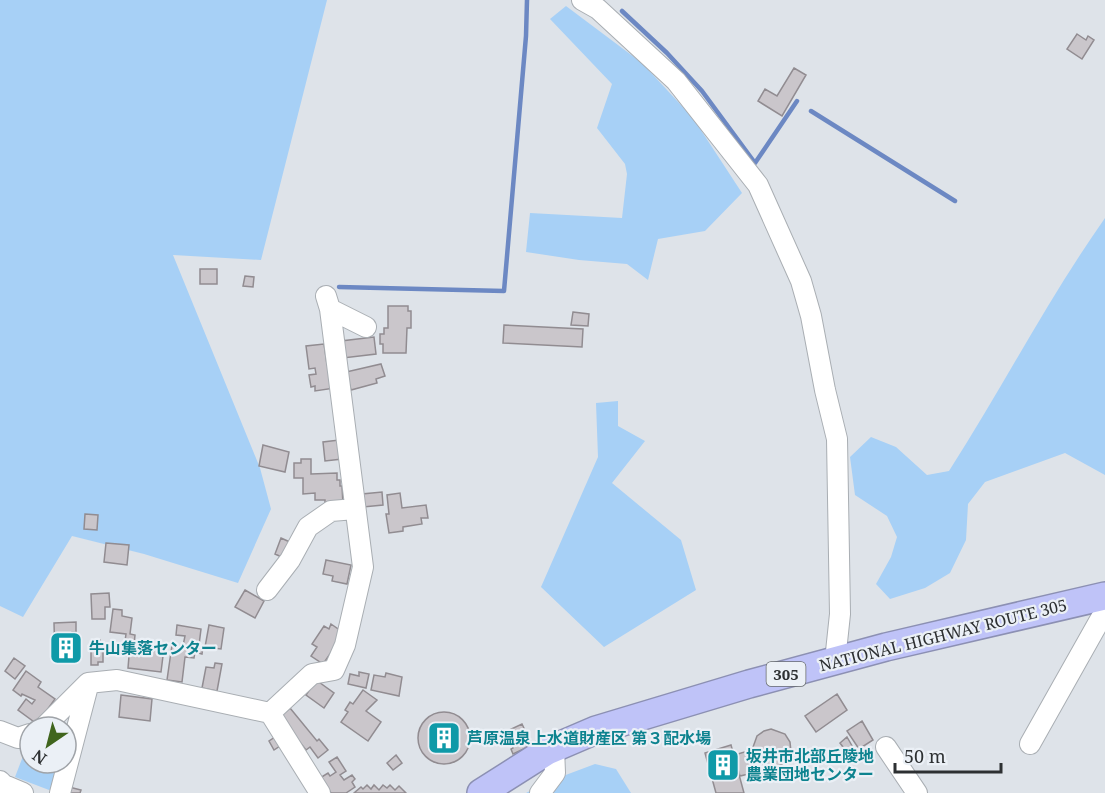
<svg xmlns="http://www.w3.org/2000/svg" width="1105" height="793" font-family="'Noto Serif','Noto Sans JP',serif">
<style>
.green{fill:#a7d0f6}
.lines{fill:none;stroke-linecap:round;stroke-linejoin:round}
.stream{stroke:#6c88c3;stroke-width:4.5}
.building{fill:#cac6cb;stroke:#918c91;stroke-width:1.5}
.minor-casing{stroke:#a9aeb3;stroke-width:22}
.highway-casing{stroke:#8c90b3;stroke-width:30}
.minor{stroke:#fff;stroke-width:20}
.highway{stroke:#bfc3f8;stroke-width:27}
.labels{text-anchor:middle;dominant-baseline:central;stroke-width:4.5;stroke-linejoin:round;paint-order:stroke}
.shield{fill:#ebf0f6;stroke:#666a6d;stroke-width:1.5}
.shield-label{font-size:15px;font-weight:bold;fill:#2d3032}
.street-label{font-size:16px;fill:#2d3032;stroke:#ebf0f6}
.culture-label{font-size:16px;font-weight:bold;fill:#0d838f;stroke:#ebf0f6;text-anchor:start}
</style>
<rect width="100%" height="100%" fill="#dee3e9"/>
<path class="green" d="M 0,0 L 327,0 L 261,260 L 173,255 L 260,468 L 271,509 L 238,583 L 144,554 L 72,536 L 23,617 L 0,606 Z
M 566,6 L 642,63 L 693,118 L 742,193 L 705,231 L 658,239 L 648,280 L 627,264 L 579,260 L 526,252 L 530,213 L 622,218 L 627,174 L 625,164 L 597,128 L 612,84 L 550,19 Z
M 1105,218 L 1105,475 L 1065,453 L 985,482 L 968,504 L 966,540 L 950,573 L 925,588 L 890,599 L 876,584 L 891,557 L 897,537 L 887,516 L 855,495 L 850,457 L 871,437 L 896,447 L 927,475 L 949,471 C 1002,388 1048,299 1105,218 Z
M 618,401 L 618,426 L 645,441 L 612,483 L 681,540 L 696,590 L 604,647 L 541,587 L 598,457 L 596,403 Z
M 30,750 L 30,763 L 61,763 L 53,787 L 49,790 L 15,777 L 25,751 Z
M 595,764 L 616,769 L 631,793 L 526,793 L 547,782 Z"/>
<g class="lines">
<path class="stream" d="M 622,11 L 667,53 L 702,91 L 755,163 L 797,101
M 811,111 L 955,201
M 339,287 L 504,291 L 526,36 L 527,0"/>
</g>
<path class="building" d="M 1077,34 L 1086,40 L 1088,36 L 1094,40 L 1082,59 L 1067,49 Z
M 794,68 L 806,75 L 782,116 L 758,101 L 765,89 L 777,96 Z
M 200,269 L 217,269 L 217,284 L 200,284 Z
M 245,276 L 254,277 L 253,287 L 243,286 Z
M 388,306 L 408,306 L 408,311 L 411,311 L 411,328 L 407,328 L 406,353 L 383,353 L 383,344 L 380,344 L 380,334 L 384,334 L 384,328 L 388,328 Z
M 573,312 L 589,314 L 588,326 L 571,325 Z
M 504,325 L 583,329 L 582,347 L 503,343 Z
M 374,337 L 376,354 L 343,358 L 341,341 Z
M 324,344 L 327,364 L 335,388 L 315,391 L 315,386 L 311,387 L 309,375 L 316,374 L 315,368 L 309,369 L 306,346 Z
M 381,364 L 385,376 L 376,379 L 377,383 L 351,390 L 346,372 Z
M 339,440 L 342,459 L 325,461 L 323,442 Z
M 263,445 L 289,452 L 285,472 L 259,466 Z
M 301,459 L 311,459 L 311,474 L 337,473 L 337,480 L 340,480 L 340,486 L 342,486 L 343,505 L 325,505 L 325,500 L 315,500 L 315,493 L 303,494 L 303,478 L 294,478 L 294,463 L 301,463 Z
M 382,492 L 383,505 L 363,507 L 362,494 Z
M 400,493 L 402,508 L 426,505 L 428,518 L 421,518 L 422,524 L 403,527 L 403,531 L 389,533 L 386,514 L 389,514 L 387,495 Z
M 85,514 L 98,515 L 97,530 L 84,529 Z
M 281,538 L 292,543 L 286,559 L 275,554 Z
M 106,543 L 129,545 L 127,565 L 104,562 Z
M 326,560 L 351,565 L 347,584 L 332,581 L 333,576 L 323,574 Z
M 245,590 L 264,601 L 255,618 L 235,607 Z
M 109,593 L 110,607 L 105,607 L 105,619 L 92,619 L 91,594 Z
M 113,609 L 122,610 L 122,616 L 132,618 L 130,634 L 135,635 L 134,645 L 164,648 L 161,672 L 128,668 L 129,656 L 123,655 L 126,634 L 110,632 Z
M 76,622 L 76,632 L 72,632 L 72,639 L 77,639 L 77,657 L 55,657 L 54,623 Z
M 331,624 L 341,631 L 342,637 L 323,664 L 311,656 L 317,647 L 312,644 L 324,626 L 329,629 Z
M 177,625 L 201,629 L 199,645 L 203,646 L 202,654 L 195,652 L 194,658 L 185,657 L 182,682 L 167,680 L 172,645 L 183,646 L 185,636 L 176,635 Z
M 209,625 L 224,628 L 221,649 L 205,647 Z
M 91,640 L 100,640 L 100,643 L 103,643 L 103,662 L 98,662 L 98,665 L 91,665 Z
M 14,658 L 25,666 L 15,679 L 5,671 Z
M 215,663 L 222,664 L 217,691 L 202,688 L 206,667 L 214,668 Z
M 26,671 L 41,682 L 38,687 L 55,699 L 37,724 L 18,710 L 26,699 L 32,704 L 35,700 L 22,694 L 21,696 L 13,690 Z
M 359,672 L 369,674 L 366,688 L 348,684 L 350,674 L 359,676 Z
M 386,673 L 402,677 L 399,696 L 371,690 L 374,675 L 385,677 Z
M 316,680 L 334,693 L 324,708 L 306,695 Z
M 363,690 L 377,700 L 366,711 L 381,722 L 368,741 L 341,722 L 348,712 L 345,710 L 350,702 L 353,704 Z
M 837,694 L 847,710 L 816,732 L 805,716 Z
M 121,695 L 152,699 L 150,721 L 119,717 Z
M 290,708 L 317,741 L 319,739 L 328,750 L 318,758 L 310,747 L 306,750 L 280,717 Z
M418 738a26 26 0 1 1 52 0a26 26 0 1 1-52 0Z
M 862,721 L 873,740 L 859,749 L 847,731 Z
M 522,724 L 532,745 L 513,754 L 511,749 L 513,748 L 510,741 L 513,739 L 509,730 Z
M 771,729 L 785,734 L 790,742 L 791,752 L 787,761 L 777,767 L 740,776 L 734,755 L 752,750 L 757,736 L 764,731 Z
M 275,737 L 280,746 L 274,750 L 269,741 Z
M 847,737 L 855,751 L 849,755 L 840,743 Z
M 731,745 L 744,793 L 716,793 L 705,753 Z
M 396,755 L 402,763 L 393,770 L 387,763 Z
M 337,757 L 346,771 L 340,775 L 344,780 L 352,775 L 355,779 L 352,782 L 355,787 L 346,793 L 331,793 L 320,778 L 328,773 L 330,776 L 336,772 L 329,762 Z
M 367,785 L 371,789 L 374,785 L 379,790 L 383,785 L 387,788 L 390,785 L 395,790 L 399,786 L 406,793 L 354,793 L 361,787 L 363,789 Z
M 69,787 L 81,790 L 80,793 L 68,793 Z"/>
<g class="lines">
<defs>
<path id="minor" d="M 582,0 L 598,9 L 676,81 L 758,185 L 801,281 L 811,316 L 825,390 L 837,439 L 840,614 L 835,661
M 330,309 L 366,327
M 267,590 L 290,560 L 308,527 L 331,511 L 355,509
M 270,713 L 312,674 L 334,670 L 345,645 L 363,567 L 330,309 L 326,296
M 44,727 L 88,683 L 117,680 L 270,713 L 320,793
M 0,731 L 18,738 L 30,734
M 1030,744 L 1101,618
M 886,747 L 917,793
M 0,781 L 4,785 L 23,793
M 60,793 L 88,686
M 540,793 L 555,773 L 554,748"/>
<path id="highway" d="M 481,793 L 547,751 L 596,730 L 749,684 L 886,647 L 1105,596"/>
</defs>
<use href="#minor" class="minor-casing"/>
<use href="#highway" class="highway-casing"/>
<use href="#minor" class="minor"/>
<use href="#highway" class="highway"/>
</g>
<defs>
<symbol id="building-square" viewBox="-11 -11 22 22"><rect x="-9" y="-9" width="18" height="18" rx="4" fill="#0f9aa8" stroke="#ebf0f6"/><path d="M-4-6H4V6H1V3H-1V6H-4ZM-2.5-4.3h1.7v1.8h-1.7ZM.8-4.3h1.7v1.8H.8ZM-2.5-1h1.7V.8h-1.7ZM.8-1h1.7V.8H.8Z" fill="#fff"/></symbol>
</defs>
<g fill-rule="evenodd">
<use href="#building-square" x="47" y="629" width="38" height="38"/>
<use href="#building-square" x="425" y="719" width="38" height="38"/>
<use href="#building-square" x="704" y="746" width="38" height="38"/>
</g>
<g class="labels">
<rect class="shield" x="766.5" y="662" width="39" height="24" rx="4.5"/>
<g class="shield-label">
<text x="786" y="674">305</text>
</g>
<g class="street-label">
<text transform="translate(943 635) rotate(-14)">NATIONAL HIGHWAY ROUTE 305</text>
</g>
<g class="culture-label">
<text x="89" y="648">牛山集落センター</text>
<text x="467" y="738">芦原温泉上水道財産区 第３配水場</text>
<text x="746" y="756">坂井市北部丘陵地<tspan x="746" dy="18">農業団地センター</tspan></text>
</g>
</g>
<g transform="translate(48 745) rotate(215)"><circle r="28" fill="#ebf0f6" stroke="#9fa3a8" stroke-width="1.5"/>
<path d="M0-4.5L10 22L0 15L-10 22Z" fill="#40651d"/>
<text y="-9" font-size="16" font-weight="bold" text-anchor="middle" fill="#2d3032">N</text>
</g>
<path d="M895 763v9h106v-9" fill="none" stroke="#2d3032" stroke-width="3"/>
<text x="904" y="763" font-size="18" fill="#2d3032" stroke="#ebf0f6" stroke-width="4.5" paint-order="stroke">50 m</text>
</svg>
